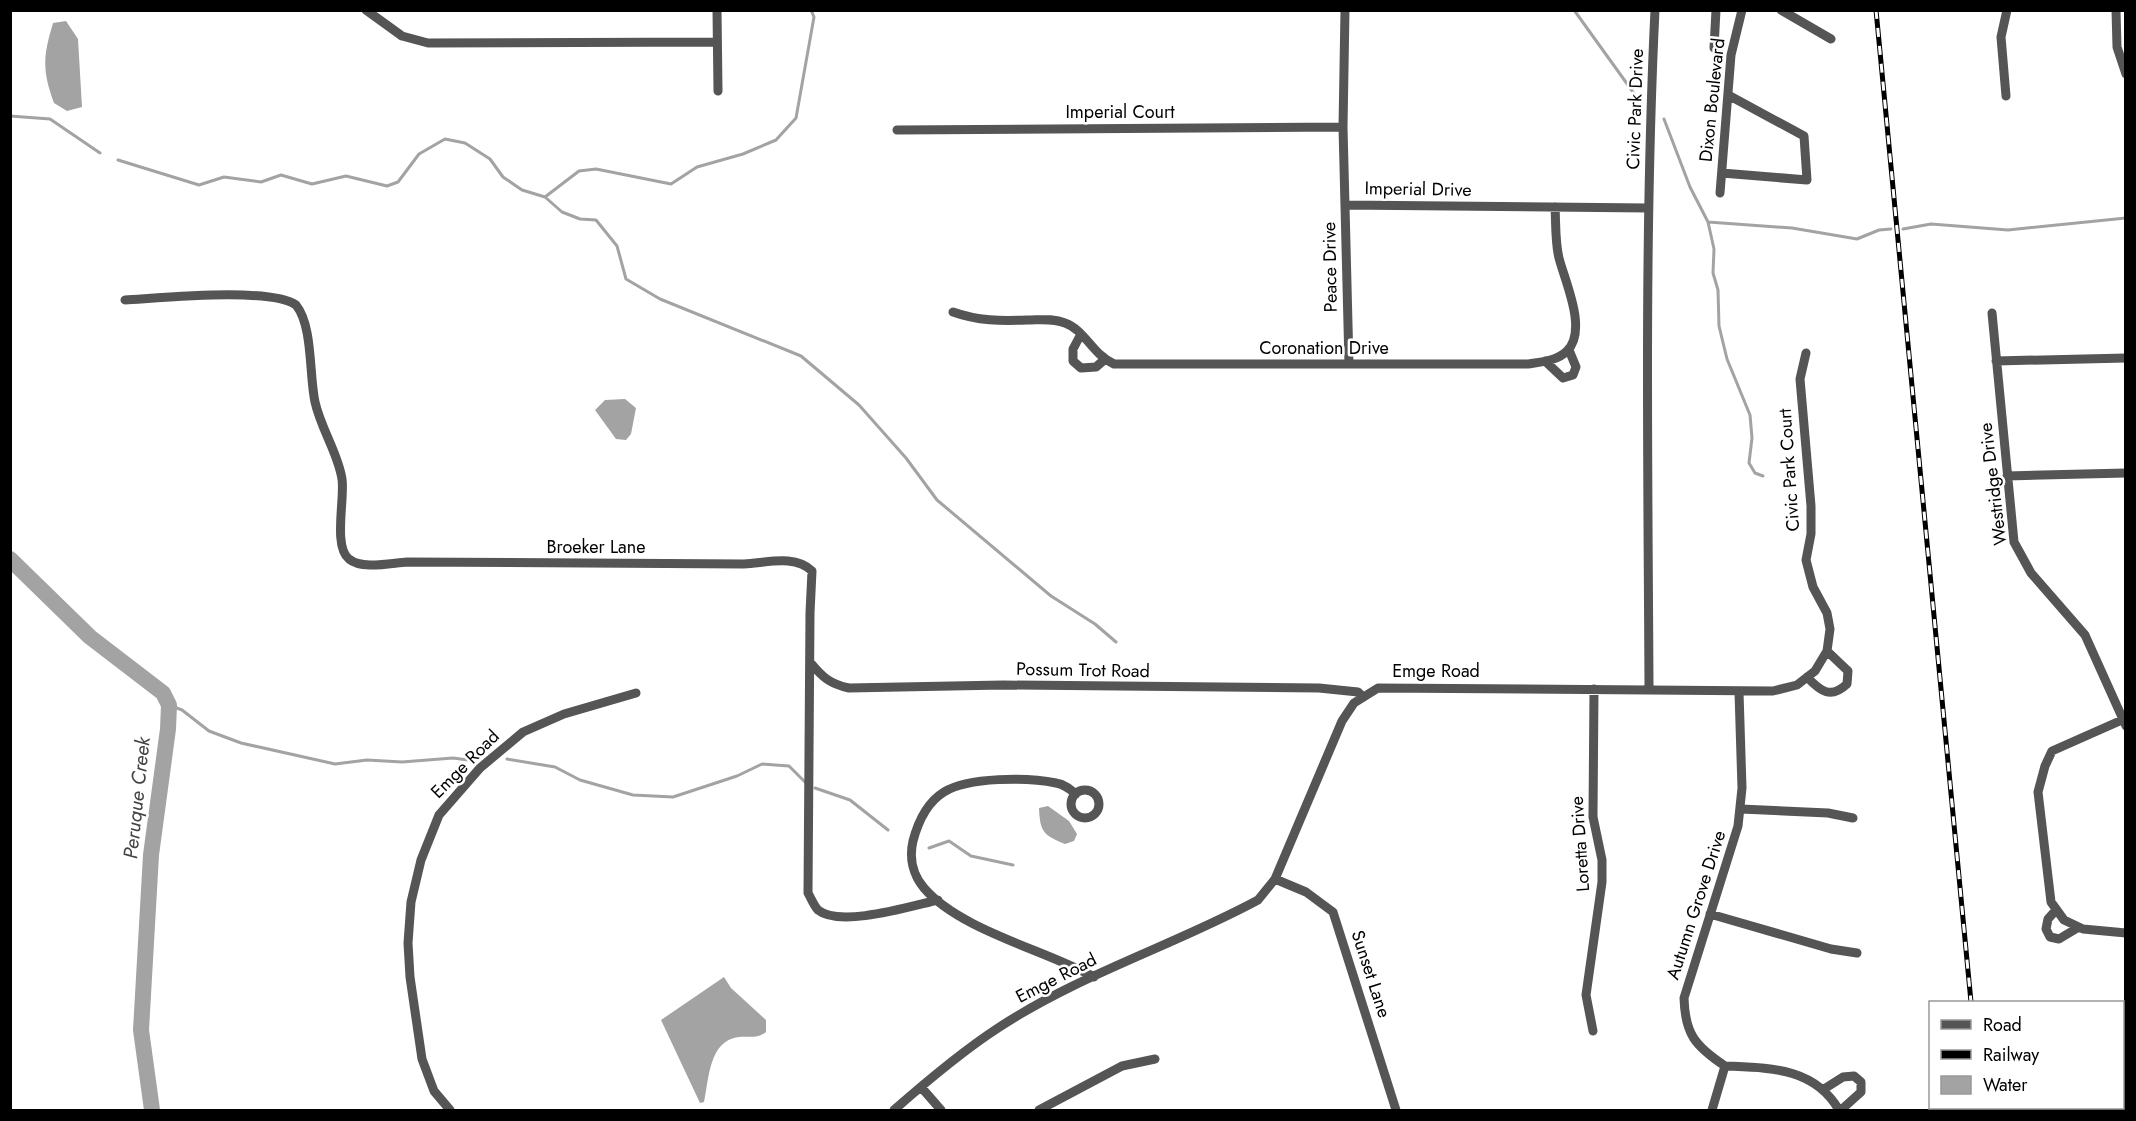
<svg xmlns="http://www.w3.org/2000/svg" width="2136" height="1121" font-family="Jost,sans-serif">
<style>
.water{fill:#a3a3a3}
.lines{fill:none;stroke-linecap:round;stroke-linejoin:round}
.stream{stroke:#a3a3a3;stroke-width:3}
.river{stroke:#a3a3a3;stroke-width:16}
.minor{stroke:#555;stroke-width:9}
.rail-casing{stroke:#000;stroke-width:5}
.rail{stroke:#fff;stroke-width:3;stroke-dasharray:9;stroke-linecap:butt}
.labels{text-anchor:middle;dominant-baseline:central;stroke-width:5;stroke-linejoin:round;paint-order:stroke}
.street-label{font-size:18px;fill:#000;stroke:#fff}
.water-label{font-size:20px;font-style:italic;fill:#444;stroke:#fff}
</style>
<rect width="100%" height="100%" fill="#fff"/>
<path class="water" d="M 66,21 L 78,39 L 82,107 L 67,111 L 54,103 C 42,70 43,57 53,23 Z
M 625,399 L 636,408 L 631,434 L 626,440 L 616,439 L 595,410 L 605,400 Z
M 1048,806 L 1069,821 L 1077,834 L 1074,841 L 1065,844 C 1044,835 1040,833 1039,808 Z
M 724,977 L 731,988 L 766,1020 L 766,1032 C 757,1039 750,1036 739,1037 C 709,1040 709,1079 704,1102 L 700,1103 L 661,1020 Z"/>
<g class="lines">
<path class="stream" d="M 1574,10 L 1638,99
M 10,116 L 50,119 L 100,153
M 1664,119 L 1690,187 L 1708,222 L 1714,249 L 1713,273 L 1718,290 L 1719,326 L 1727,359 L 1750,415 L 1752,438 L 1749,463 L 1755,473 L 1763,476
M 118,160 L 199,185 L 224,177 L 261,182 L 281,175 L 312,184 L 346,176 L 387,186 L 398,182 L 419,154 L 445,139 L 465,143 L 490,159 L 503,177 L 522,190 L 545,197 L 562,212 L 580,219 L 596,220 L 617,246 L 626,279 L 660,299 L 801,356 L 859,405 L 906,458 L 937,500 L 1051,596 L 1095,624 L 1116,642
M 545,197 L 579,171 L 596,169 L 671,184 L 697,167 L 743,154 L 776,140 L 796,118 L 814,17 L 811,10
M 1708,222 L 1792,228 L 1857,239 L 1879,230 L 1891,229
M 1903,229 L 1931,224 L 2008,230 L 2126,218
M 169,705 L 182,710 L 209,731 L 241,743 L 335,764 L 367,760 L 402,762 L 453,758 L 468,760
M 507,759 L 555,767 L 580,780 L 633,795 L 673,797 L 737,776 L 762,764 L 789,766 L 806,783
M 815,788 L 850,800 L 888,830
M 929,848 L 949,841 L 971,856 L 1013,865"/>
<path class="river" d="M 10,559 L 90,637 L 163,693 L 169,705 L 168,729 L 151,855 L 141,1030 L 152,1110"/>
<path class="minor" d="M 366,10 L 402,36 L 428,43 L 717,42
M 717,10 L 718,91
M 1345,10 L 1343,127 L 1349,364
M 1781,10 L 1831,39
M 2116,10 L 2117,47 L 2126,74
M 1714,48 L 1716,10
M 2006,96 L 2001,37 L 2007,10
M 897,130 L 1343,127
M 1722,173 L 1807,180 L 1804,136 L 1730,96
M 1720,193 L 1731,55 L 1742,10
M 1345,205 L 1648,208
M 125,300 C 161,298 270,287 296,305 C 313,326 309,374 315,402 C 321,429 338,453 342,479 C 345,498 333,547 349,559 C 362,570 391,563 407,562 L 744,564 C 766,563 795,554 812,571 L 810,613 L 808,893 C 811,898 814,906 818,910 C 840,928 911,906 938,900
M 953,312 C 978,321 1001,321 1027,320 C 1040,320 1053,318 1065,323 C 1085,330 1093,355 1114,364 L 1528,364 C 1541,362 1557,361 1567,351 C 1588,330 1565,282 1559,258 C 1555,242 1556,224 1555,207
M 1992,313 L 2014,542 L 2031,573 L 2085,635 L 2126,726
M 1081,334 L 1073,349 L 1073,361 L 1081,368 L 1096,367 L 1104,360
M 1545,361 L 1563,378 L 1573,375 L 1576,367 L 1569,350
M 1996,361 L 2126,358
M 2007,476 L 2126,473
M 810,662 C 822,677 830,684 849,688 L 1003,685 L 1319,688 L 1358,692 L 1363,697
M 1807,677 C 1821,692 1831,699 1847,684 L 1848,671 L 1827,651
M 1649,689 C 1648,463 1644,237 1655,10
M 2122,720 L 2052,751 L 2045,766 L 2038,792 L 2051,902 L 2064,920 L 2083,929 L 2126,933
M1071 804a14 14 0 1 1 28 0a14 14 0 1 1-28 0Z
M 1076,794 C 1070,789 1064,784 1056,783 C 1028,777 968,777 944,792 C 926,803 918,822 913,841 C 909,858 913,875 924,888 C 960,930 1045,950 1094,977
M 1741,809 L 1828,813 L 1853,818
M 1275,879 L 1306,892 L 1333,912 L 1396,1110
M 2056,910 L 2048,919 L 2046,929 L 2050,937 L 2059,939 L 2079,927
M 1710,914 L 1831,949 L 1857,953
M 1593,1031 L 1586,995 L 1602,882 L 1602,860 L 1593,817 L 1594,689
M 1725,1066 C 1770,1068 1814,1067 1839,1110
M 921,1087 L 941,1110
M 1824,1089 L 1843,1077 L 1854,1076 L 1861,1082 L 1861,1092 L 1841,1110
M 2122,1099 L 2126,1101
M 450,1110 L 434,1091 L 422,1059 L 410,977 L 408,943 L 411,902 L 421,860 L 439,815 L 480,768 L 523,732 L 564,714 L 636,693
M 894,1110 C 927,1081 961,1052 998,1028 C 1078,975 1175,945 1258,900 L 1275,879 L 1342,721 L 1354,703 L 1378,688 L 1773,691 L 1797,685 L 1815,671 L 1827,651 L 1830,629 L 1827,613 L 1813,587 L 1806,560 L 1811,534 L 1811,506 L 1800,379 L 1806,353
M 1039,1110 L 1122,1066 L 1155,1059
M 1712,1110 L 1725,1066 C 1695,1046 1685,1034 1684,998 L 1738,826 L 1742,788 L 1739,692"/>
<defs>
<path id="rail" d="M 1876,10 L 1971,1002
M 1984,1108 L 1985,1110"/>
</defs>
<use href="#rail" class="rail-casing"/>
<use href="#rail" class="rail"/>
</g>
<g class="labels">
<g class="street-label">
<text transform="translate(1712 100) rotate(-84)">Dixon Boulevard</text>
<text transform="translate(1635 109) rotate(-88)">Civic Park Drive</text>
<text x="1120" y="112">Imperial Court</text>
<text transform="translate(1418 189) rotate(1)">Imperial Drive</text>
<text transform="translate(1330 267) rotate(-91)">Peace Drive</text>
<text x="1324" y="348">Coronation Drive</text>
<text transform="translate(1789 470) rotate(-94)">Civic Park Court</text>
<text transform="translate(1993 484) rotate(-97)">Westridge Drive</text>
<text x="596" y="547">Broeker Lane</text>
<text transform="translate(1083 670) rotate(1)">Possum Trot Road</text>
<text x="1436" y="671">Emge Road</text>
<text transform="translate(465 764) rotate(-45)">Emge Road</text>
<text transform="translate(1580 844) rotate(-94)">Loretta Drive</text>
<text transform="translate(1696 905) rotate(-72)">Autumn Grove Drive</text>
<text transform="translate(1371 974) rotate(72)">Sunset Lane</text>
<text transform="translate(1056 978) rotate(-27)">Emge Road</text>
</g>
<g class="water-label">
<text transform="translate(137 798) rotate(-84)">Peruque Creek</text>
</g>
</g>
<rect width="2136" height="1121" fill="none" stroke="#000000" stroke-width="24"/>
<rect x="1929" y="1001" width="195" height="108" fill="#ffffff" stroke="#999999" stroke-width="1.5"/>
<rect x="1941" y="1020" width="30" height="9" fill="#555555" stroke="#999999" stroke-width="1.5"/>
<text x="1983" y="1031" font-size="18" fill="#000000">Road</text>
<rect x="1941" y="1050" width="30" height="9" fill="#000000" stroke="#999999" stroke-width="1.5"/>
<text x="1983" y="1061" font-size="18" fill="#000000">Railway</text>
<rect x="1941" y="1076" width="30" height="18" fill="#a3a3a3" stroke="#999999" stroke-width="1.5"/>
<text x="1983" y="1091" font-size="18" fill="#000000">Water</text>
</svg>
